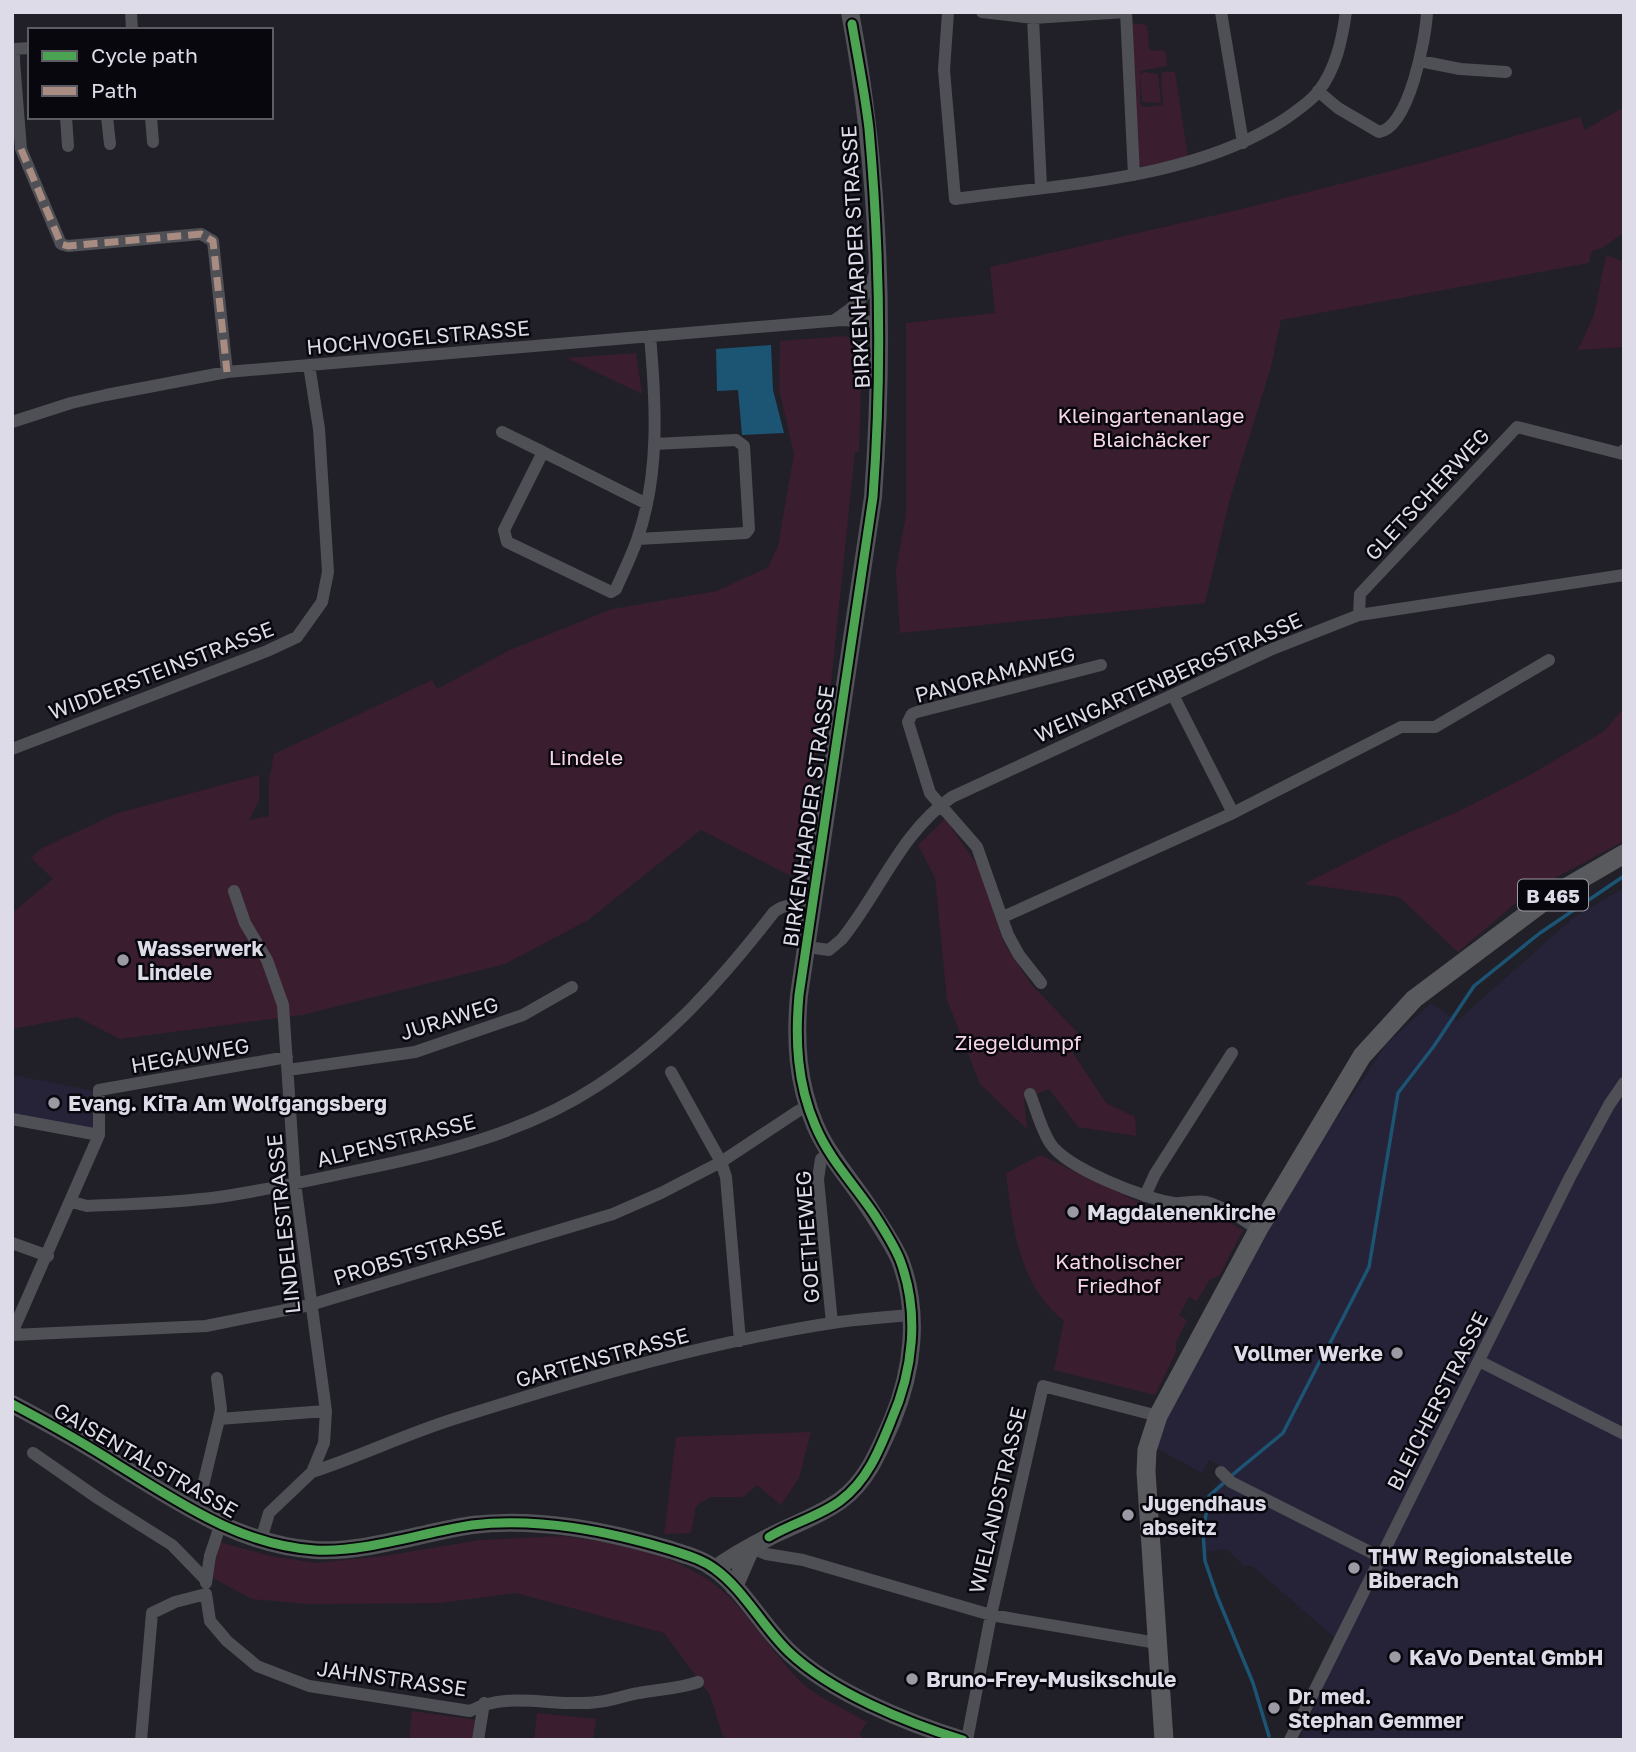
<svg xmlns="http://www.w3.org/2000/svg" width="1636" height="1752" font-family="'Golos Text',sans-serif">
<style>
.built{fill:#262238}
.green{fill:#3a1e30}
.water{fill:#1c5573}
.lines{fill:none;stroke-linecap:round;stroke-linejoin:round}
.stream{stroke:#1c5573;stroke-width:3.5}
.street{stroke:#4f5055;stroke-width:12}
.secondary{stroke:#515357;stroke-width:18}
.primary{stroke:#595a5e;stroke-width:19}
.quiet{stroke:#a88b81;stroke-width:7;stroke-dasharray:14 7;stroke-linecap:butt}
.cycleway-casing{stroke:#08070e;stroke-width:13}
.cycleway{stroke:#4ca352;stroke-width:9}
.poi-dot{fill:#9b99a4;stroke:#08070e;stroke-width:2.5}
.labels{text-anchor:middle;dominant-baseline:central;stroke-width:5;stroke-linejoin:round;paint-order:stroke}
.shield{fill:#08070e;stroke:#9d9ba6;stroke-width:2}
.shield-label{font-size:19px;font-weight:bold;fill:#dddbe7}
.street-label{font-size:21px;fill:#dddbe7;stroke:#08070e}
.park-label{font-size:21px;fill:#f7d5e7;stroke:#08070e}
.poi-label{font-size:21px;font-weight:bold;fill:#dddbe7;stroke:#08070e;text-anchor:start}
</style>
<rect width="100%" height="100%" fill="#211f28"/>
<path class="built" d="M 1624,888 L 1624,1740 L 1299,1740 L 1342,1644 L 1252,1566 L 1244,1566 L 1226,1549 L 1206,1552 L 1203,1533 L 1209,1496 L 1226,1469 L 1209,1460 L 1202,1473 L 1154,1447 L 1172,1407 L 1261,1245 L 1315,1151 L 1387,1043 L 1431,1003 L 1457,1021 L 1573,918 Z
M 14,1075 L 95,1091 L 96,1131 L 12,1115 Z"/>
<path class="green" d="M 1132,23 L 1147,25 L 1149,48 L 1152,51 L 1163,50 L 1166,53 L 1167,66 L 1140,71 L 1140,104 L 1144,107 L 1163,105 L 1161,74 L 1163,72 L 1175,72 L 1188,157 L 1142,167 L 1139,165 Z
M 1144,72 L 1158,74 L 1161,103 L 1142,102 L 1140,74 Z
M 1624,107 L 1624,232 L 1604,247 L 1592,251 L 1589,263 L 1281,320 L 1271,367 L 1230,499 L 1205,603 L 900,633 L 896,571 L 906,514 L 906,323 L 995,313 L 990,267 L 1242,209 L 1418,164 L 1580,117 L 1585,130 Z
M 1606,255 L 1624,262 L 1624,347 L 1578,350 L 1594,315 Z
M 846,336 L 858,344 L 862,355 L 859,452 L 855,452 L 831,683 L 791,876 L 701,830 L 588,920 L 505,964 L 302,1015 L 120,1039 L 77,1017 L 12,1029 L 12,913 L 53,879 L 31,858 L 42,848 L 118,813 L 259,775 L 259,800 L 249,820 L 269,816 L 269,780 L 274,754 L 432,680 L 437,689 L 510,650 L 612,609 L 717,591 L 768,567 L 778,546 L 794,454 L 779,389 L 780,341 Z
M 636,353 L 642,394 L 567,358 Z
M 1624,708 L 1624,841 L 1529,892 L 1458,952 L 1399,897 L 1304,884 L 1392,840 L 1457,812 L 1532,774 L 1604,731 Z
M 945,819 L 979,867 L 1003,941 L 1031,984 L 1080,1035 L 1069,1047 L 1106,1103 L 1135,1117 L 1136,1136 L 1078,1127 L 1049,1089 L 1024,1099 L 1027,1129 L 980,1084 L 947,1000 L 935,878 L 918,845 Z
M 1041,1155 L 1157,1211 L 1202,1208 L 1243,1230 L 1219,1276 L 1210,1279 L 1197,1301 L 1189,1297 L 1179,1315 L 1187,1320 L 1176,1342 L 1176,1352 L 1155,1395 L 1054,1370 L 1064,1321 C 1019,1286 1012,1225 1006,1173 Z
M 811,1432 L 799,1478 L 781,1505 L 757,1485 L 743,1497 L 710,1497 L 696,1506 L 691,1533 L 664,1534 L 676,1437 Z
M 562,1536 C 611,1542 663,1551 705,1578 C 744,1602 767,1648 799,1680 C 812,1695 849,1711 867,1722 L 859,1734 L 865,1740 L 724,1740 L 710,1695 L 664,1633 L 516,1593 L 440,1603 L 309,1604 L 252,1599 L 213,1578 L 219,1542 L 271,1556 L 316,1563 L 384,1556 L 480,1540 Z
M 412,1711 L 476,1720 L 473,1740 L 409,1740 Z
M 537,1713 L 596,1719 L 593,1740 L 534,1740 Z"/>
<path class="water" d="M 771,345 L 773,390 L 784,433 L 742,435 L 738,390 L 717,391 L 716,349 Z"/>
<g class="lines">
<path class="stream" d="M 1330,1343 L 1369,1267 L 1398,1093 L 1434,1046 L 1474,986 L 1540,933 L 1624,876
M 1231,1476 L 1283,1433 L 1323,1355
M 1226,1481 L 1209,1496 L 1203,1533 L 1205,1561 L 1217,1596 L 1253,1683 L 1269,1736"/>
<path class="street" d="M 131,12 L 132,30
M 948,12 L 944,70 L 955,199 C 1062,184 1193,180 1285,119 C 1296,111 1309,103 1318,92 C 1336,69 1342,40 1346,12
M 982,12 L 1033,18 L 1126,12
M 1126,12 L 1134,175
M 1221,12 L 1243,143
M 1033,18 L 1041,187
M 12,61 L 14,61 L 14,49 L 30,48
M 14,61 L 21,149 L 61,244 L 68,246 L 201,234 L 213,241 L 227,372
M 1420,61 L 1460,69 L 1506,72
M 1318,91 L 1338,108 L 1379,132 C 1409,128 1426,38 1427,12
M 66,117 L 68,146
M 107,117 L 110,144
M 151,117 L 153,142
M 833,321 C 853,308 868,297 875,273
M 12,422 L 71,403 L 106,395 L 227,372 L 842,320 L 879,322
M 502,432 L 543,452
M 647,504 L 543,452 L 504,530 L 507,542 L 611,592 L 616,589 C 623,573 631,557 637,540 C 660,475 656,403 650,336
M 638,539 L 746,533 L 749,529 L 744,446 L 736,440 L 654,444
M 1359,615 L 1360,594 L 1517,427 L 1623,454 L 1624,450
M 1173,695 L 1233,813
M 12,749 L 267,651 L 297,637 L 322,602 L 328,572 L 319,429 L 309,365
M 234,891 L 245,923 L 267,960 L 283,1005 L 295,1183 L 326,1411 L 324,1443 L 312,1472 L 269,1513 L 261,1540
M 1003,917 L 1233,813 L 1401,727 L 1435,727 L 1549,660
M 807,947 L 829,950 L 842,939 C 880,892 901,832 952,797 L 1270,650 L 1359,615 L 1624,575
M 1041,983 L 1019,955 L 1008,935 L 977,847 L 930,793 L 908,722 L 912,714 L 917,712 L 1101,665
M 288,1070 L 415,1052 L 523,1015 L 572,987
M 671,1072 L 721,1162 L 726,1177 L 740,1341
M 1030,1094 C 1036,1109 1041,1129 1050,1143 C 1066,1168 1145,1199 1174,1203 C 1184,1204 1196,1200 1206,1202 C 1224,1207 1243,1219 1258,1230
M 12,1119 L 99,1135
M 828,1153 L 821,1159 L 818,1179 L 832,1323
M 1145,1196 L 1155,1174 L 1232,1053
M 72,1202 L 87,1206 C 130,1204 175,1203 219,1197 C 266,1190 313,1180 359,1170 C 442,1153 525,1133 597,1086 C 667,1041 723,978 774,912 C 787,902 798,905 814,907
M 12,1243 L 48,1256
M 12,1333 L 99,1135 L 99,1090 L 287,1057
M 12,1335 L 206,1326 L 310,1305 L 613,1214 L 661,1193 L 721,1162 L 798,1111 L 808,1106
M 1479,1361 L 1624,1434
M 217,1378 L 221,1409 L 219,1419
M 33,1453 L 99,1499 L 172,1545 L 206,1580
M 312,1472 C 361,1456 408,1433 457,1418 C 577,1380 708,1342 832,1323 C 858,1319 885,1317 911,1315
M 1221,1472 L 1231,1482 L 1380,1557
M 194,1512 L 200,1498 L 219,1419 L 326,1411
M 751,1548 L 766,1554 L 803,1560 L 991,1615 L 1157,1643
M 206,1583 L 210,1556 L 220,1526
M 141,1740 L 152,1613 L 175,1602 L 206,1594 L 210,1621 L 227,1641 L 257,1666 L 309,1686 L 470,1711 C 509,1690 556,1708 597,1702 C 612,1701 625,1695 639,1693 C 659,1689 679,1689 698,1682
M 478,1740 L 484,1703
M 967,1740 L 991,1615 L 1043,1386 L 1158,1416
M 1290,1740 L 1570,1177 L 1609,1105 L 1624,1083"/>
<path class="secondary" d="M 12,1404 C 48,1423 84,1443 118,1465 C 180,1503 240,1545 315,1550 C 364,1553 424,1532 472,1525 C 539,1517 607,1531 671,1550 C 686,1555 702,1559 715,1569 C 744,1590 762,1626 789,1652 C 831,1692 907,1723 963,1740
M 715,1569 C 733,1556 755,1544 775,1534 C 797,1523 821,1515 841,1500 C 868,1480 879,1450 892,1421 C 913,1371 920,1312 900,1260 C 893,1244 882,1228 873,1214 C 854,1183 829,1158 815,1125 C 797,1082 795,1040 799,995 L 873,497 C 885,336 880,172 850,12
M 734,1587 L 751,1548"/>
<path class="primary" d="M 1164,1740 L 1146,1472 L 1147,1450 L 1158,1416 L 1258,1230 L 1362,1056 L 1414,999 L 1550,897 L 1624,854"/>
<path class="quiet" d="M 21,149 L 61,244 L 68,246 L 201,234 L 213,241 L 227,372"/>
<defs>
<path id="cycleway" d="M 12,1404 C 48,1423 84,1443 118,1465 C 180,1503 240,1545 315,1550 C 364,1553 424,1532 472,1525 C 539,1517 607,1531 671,1550 C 686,1555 702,1559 715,1569 C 744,1590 762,1626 789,1652 C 831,1692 907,1723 963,1740
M 769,1537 C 792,1523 818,1517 840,1501 C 867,1481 879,1451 891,1421 C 913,1371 920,1313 900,1260 C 894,1245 883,1228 874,1214 C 854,1184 829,1159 815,1125 C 797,1083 795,1040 799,995 L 873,497 C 882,375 880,251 869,129 C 865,94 858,59 852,24"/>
</defs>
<use href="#cycleway" class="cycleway-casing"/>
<use href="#cycleway" class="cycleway"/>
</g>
<g class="poi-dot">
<circle cx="123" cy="960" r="7"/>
<circle cx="54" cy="1103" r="7"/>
<circle cx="1073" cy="1212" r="7"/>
<circle cx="1397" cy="1353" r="7"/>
<circle cx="1128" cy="1515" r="7"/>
<circle cx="1354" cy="1568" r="7"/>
<circle cx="1395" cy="1657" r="7"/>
<circle cx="912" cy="1679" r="7"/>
<circle cx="1274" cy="1708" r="7"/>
</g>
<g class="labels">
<rect class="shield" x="1518" y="879.5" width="70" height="31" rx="5"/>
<g class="shield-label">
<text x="1553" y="895">B 465</text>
</g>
<g class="street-label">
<text transform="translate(855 257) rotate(-93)">BIRKENHARDER STRASSE</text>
<text transform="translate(418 337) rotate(-5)">HOCHVOGELSTRASSE</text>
<text transform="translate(1427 494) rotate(-47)">GLETSCHERWEG</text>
<text transform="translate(161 670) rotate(-21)">WIDDERSTEINSTRASSE</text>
<text transform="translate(995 674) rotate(-15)">PANORAMAWEG</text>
<text transform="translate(1168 677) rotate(-24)">WEINGARTENBERGSTRASSE</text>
<text transform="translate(808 816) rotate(-82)">BIRKENHARDER STRASSE</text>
<text transform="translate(449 1018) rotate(-17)">JURAWEG</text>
<text transform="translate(190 1055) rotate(-10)">HEGAUWEG</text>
<text transform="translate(396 1140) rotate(-14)">ALPENSTRASSE</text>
<text transform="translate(283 1224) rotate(-96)">LINDELESTRASSE</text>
<text transform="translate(807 1237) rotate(-94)">GOETHEWEG</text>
<text transform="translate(419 1252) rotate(-17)">PROBSTSTRASSE</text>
<text transform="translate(602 1357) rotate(-15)">GARTENSTRASSE</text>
<text transform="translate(1437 1401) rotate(-63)">BLEICHERSTRASSE</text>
<text transform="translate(146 1460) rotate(30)">GAISENTALSTRASSE</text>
<text transform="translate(997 1500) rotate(-77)">WIELANDSTRASSE</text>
<text transform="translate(392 1678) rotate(8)">JAHNSTRASSE</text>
</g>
<g class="park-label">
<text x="1151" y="415">Kleingartenanlage<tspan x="1151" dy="24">Blaichäcker</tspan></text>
<text x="586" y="757">Lindele</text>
<text x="1018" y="1042">Ziegeldumpf</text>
<text x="1119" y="1261">Katholischer<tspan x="1119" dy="24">Friedhof</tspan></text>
</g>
<g class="poi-label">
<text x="137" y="948">Wasserwerk<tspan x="137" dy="24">Lindele</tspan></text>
<text x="68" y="1103">Evang. KiTa Am Wolfgangsberg</text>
<text x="1087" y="1212">Magdalenenkirche</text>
<text x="1383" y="1353" text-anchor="end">Vollmer Werke</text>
<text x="1142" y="1503">Jugendhaus<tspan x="1142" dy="24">abseitz</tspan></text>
<text x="1368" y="1556">THW Regionalstelle<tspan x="1368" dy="24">Biberach</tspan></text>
<text x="1409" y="1657">KaVo Dental GmbH</text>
<text x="926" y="1679">Bruno-Frey-Musikschule</text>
<text x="1288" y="1696">Dr. med.<tspan x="1288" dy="24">Stephan Gemmer</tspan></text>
</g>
</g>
<rect width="1636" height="1752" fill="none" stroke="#dddbe7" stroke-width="28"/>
<rect x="28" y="28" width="245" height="91" fill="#08070e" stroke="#5d5c65" stroke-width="2"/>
<rect x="42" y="51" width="35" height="10" fill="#4ca352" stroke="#5d5c65" stroke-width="2"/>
<text x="91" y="63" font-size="21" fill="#dddbe7">Cycle path</text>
<rect x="42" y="86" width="35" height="10" fill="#a88b81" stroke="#5d5c65" stroke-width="2"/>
<text x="91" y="98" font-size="21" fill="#dddbe7">Path</text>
</svg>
